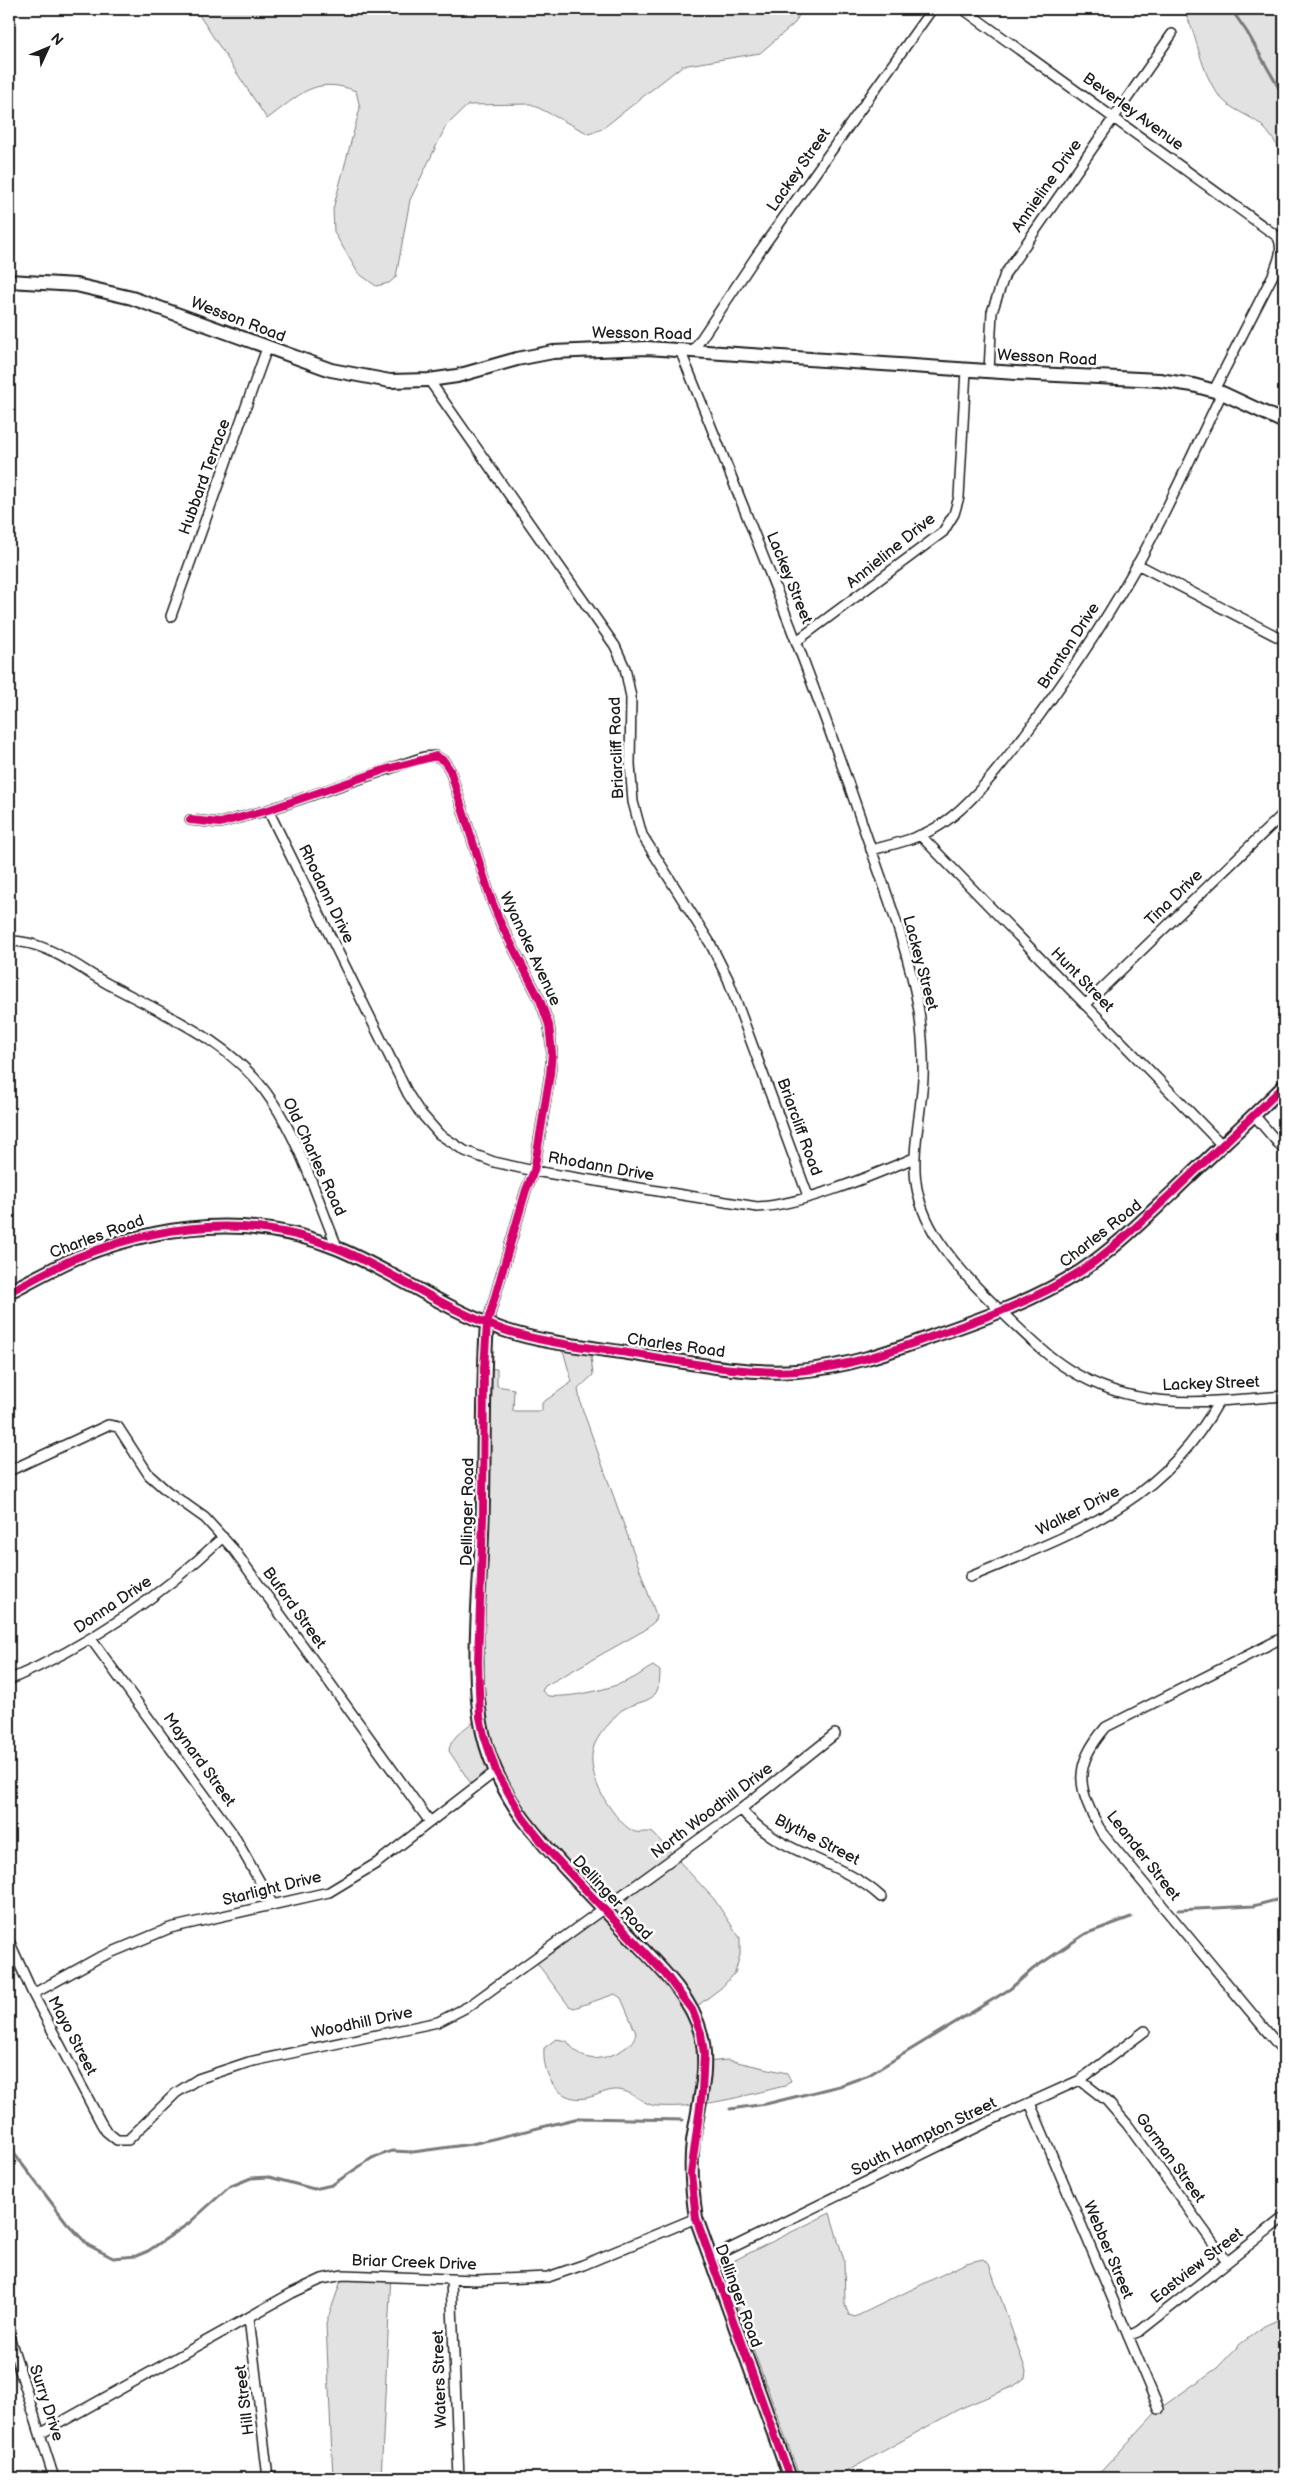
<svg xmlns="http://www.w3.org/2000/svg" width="1293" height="2487" font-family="'Balsamiq Sans',sans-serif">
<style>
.green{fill:#e2e2e2;stroke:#7f7f7f}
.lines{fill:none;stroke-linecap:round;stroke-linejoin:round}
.stream{stroke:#7a7a7a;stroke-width:3}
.street-casing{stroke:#1c1c1c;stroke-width:12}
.secondary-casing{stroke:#1c1c1c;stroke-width:16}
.street{stroke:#fff;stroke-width:9}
.secondary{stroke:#fff;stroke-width:12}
.cycleway-casing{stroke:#fff;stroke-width:11}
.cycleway{stroke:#d6006c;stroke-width:8}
.labels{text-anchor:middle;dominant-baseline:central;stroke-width:5;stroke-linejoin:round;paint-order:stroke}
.street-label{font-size:16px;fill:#1c1c1c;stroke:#fff}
</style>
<rect width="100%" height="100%" fill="#fff"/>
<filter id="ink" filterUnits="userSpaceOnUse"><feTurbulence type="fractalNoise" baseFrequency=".02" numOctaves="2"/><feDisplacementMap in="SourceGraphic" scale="10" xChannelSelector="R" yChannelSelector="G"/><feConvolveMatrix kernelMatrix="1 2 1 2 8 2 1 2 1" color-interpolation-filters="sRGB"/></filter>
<g filter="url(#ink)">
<path class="green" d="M 195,9 L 802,9 L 795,23 L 760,53 L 682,66 L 602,129 L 589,134 L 531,104 L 468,105 L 446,126 L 410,200 L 396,277 L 389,283 L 376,286 L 358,273 L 334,232 L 333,209 L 360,108 L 356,91 C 314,75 300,95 267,119 Z
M 1183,9 L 1284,9 L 1284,155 C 1277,146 1270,133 1261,125 C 1250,115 1232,111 1220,97 C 1199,71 1199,37 1183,9 Z
M 590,1347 L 593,1375 L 578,1389 L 581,1405 L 656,1615 L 655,1621 L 645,1630 L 545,1686 L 542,1691 L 548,1696 C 570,1698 608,1690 629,1680 C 638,1677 644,1670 653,1666 L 660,1671 C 660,1706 645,1697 622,1710 C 617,1713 613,1720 609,1724 C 590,1744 588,1758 597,1784 C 602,1798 618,1822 631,1830 C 638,1835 645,1830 653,1833 L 714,1899 L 740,1938 L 740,1955 L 735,1973 L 721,1988 L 692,2010 L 704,2062 L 728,2060 L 787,2073 L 791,2081 L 785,2086 C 742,2096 701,2109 657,2106 C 645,2106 632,2091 619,2090 C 606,2089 598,2096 586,2098 C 556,2103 542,2073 544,2048 L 556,2039 L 567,2041 C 573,2049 579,2056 589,2058 C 605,2061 633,2049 636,2033 L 621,1998 L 615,1994 L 574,2008 L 569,2006 L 534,1959 L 604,1910 L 549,1851 L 496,1771 L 474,1788 L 449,1751 C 450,1736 469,1726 480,1717 L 484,1368 L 497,1369 L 497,1386 L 514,1389 L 513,1411 L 542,1411 L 542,1403 L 572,1382 L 564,1354 L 560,1349 Z
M 830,2213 L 844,2260 L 845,2305 L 849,2315 L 855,2317 L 966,2263 L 983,2259 L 989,2264 L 1026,2371 L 1025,2378 L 1014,2386 L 959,2409 L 835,2478 L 800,2478 L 723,2266 Z
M 391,2273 L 381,2478 L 333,2478 L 326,2324 L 343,2275 Z
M 1284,2317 L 1284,2478 L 1095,2478 L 1159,2409 L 1217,2368 L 1239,2345 L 1264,2326 Z"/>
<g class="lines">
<path class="stream" d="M 1231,9 L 1247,32 L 1284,97
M 1178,1910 L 1253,1906 L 1284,1898
M 730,2109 L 766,2104 L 839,2086 L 869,2075 L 1010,1989 L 1033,1969 L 1085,1934 L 1131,1917
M 9,2147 L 67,2223 L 88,2245 L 113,2258 L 136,2256 L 148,2251 L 188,2224 L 229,2187 L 251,2178 L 269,2177 L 314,2189 L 332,2185 L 372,2158 L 392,2151 L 413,2152 L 472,2144 L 579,2118 L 683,2120"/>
<defs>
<path id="street" d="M 963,9 L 1278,237 C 1284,250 1278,262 1273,275 L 1214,390
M 680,350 C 743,505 806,659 860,817 C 881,880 908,945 919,1011 C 922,1033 924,1055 923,1078 C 919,1142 900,1182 939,1241 C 959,1271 985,1296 1011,1321 C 1029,1338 1047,1356 1068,1369 C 1138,1413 1206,1402 1284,1396
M 693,351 L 757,255 L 932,9
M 989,371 L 992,312 L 1005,274 L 1172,34
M 429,380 L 615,646 L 625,668 L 631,697 L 630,764 L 633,802 L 642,835 L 710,943 L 728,979 L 808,1196
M 1137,564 L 1284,640
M 171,616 L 267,348
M 798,640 L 943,532 L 954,514 L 959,497 L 966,370
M 268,810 L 408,1094 L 419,1111 L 439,1134 L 465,1151 L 494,1162 L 534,1171 L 757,1207 C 802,1205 871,1176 914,1158
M 190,820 L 220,823 L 268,810 L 424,757 L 436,756 L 444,761 L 450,770 L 491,899 L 501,924 L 540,1000 L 549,1025 L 552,1053 L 550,1074 L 534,1171 L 526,1190 L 487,1324
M 920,835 L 1222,1145
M 871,850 C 895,844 921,838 942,824 C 972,804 1001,765 1024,736 C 1064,683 1100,630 1133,572 C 1166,515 1193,452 1222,393
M 9,941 C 47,941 75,966 108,984 C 166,1015 235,1043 272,1101 C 301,1144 318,1201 338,1249
M 1085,1005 L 1284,813
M 1254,1115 L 1284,1150
M 9,1471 L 108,1425 L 118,1427 L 149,1475 L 167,1491 L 205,1518 L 234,1550 L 430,1822
M 970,1577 C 1072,1534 1162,1505 1219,1401
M 1284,1637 L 1106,1727 C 1071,1768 1078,1789 1102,1833 L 1284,2052
M 91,1639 L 233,1834 L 273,1905
M 9,1680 C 90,1645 159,1598 223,1537
M 741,1809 C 776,1854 840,1859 881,1897
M 9,1941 L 33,1994 L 101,2123 L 106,2131 L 117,2140 L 128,2140 L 176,2093 L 198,2079 L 249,2062 L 438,2022 L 469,2006 L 741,1809 L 835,1734
M 33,1994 L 98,1958 L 170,1928 L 329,1892 L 377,1863 L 496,1771
M 1080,2080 L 1107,2101 L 1127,2124 L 1227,2262
M 1030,2103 L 1159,2409
M 709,2259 L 1000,2116 L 1080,2080 L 1145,2031
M 451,2280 L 459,2478
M 249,2318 L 268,2478
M 9,2336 L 54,2478
M 1128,2336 L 1140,2331 L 1283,2218
M 40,2434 L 292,2293 L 322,2279 L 343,2275 L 476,2280 L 548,2277 L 583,2265 L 696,2218"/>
<path id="secondary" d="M 9,281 L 76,285 L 132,298 L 331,370 L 390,381 L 429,380 L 457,376 L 517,359 L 553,352 L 647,348 L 1016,373 L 1159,380 L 1193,385 L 1222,393 L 1284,422
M 9,1292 C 32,1280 55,1267 78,1257 C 164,1223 252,1213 339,1249 C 396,1273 445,1310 504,1330 C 543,1343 587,1347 628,1353 C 683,1361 741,1375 797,1371 C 843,1368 890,1352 933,1336 C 985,1318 1035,1300 1081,1271 C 1114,1249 1143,1220 1172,1193 C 1209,1157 1247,1122 1284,1086
M 487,1324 C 482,1393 485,1463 482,1533 C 480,1593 470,1676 483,1733 C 490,1764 506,1796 525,1821 C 556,1861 592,1896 627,1933 C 654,1962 691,1994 701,2034 C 710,2069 698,2106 693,2141 C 690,2167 692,2192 696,2218 L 790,2478"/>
</defs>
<use href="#street" class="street-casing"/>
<use href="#secondary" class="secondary-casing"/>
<use href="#street" class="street"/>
<use href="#secondary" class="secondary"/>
<defs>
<path id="cycleway" d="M 190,820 L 220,823 L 268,810 L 387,769 L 436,756 L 444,761 L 450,770 L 491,899 L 501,924 L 540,1000 L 549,1025 L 552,1053 L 550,1074 L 534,1171 L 526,1190 L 487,1324 L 484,1368 L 483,1518 L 478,1662 L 480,1717 L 484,1735 L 496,1771 L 523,1818 L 549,1851 L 666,1975 L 692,2010 L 701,2033 L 704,2054 L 702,2092 L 691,2174 L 696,2218 L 790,2478
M 9,1292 C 32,1280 55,1267 78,1257 C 164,1223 252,1213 339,1249 C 396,1273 445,1310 504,1330 C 543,1343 587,1347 628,1353 C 683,1361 741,1375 797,1371 C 843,1368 890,1352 933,1336 C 985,1318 1035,1300 1081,1271 C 1114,1249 1143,1220 1172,1193 C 1209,1157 1247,1122 1284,1086"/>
</defs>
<use href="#cycleway" class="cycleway-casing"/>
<use href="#cycleway" class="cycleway"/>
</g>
</g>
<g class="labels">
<g class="street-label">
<text transform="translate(1133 112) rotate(36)">Beverley Avenue</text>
<text transform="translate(799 170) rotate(-55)">Lackey Street</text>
<text transform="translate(1047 186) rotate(-55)">Annieline Drive</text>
<text transform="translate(238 320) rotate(21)">Wesson Road</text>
<text transform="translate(642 334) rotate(1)">Wesson Road</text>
<text transform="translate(1047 358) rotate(3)">Wesson Road</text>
<text transform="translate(205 477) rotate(-70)">Hubbard Terrace</text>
<text transform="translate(891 551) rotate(-39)">Annieline Drive</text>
<text transform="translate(789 578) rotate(68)">Lackey Street</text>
<text transform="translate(1069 646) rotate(-57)">Branton Drive</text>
<text transform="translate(617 748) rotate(-92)">Briarcliff Road</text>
<text transform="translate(326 894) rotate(64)">Rhodann Drive</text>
<text transform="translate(1174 898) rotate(-44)">Tina Drive</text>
<text transform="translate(530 949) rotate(65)">Wyanoke Avenue</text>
<text transform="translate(920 963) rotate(75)">Lackey Street</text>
<text transform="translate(1082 980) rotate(46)">Hunt Street</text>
<text transform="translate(799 1127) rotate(70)">Briarcliff Road</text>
<text transform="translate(314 1157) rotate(65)">Old Charles Road</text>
<text transform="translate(601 1167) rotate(10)">Rhodann Drive</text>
<text transform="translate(1101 1234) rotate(-38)">Charles Road</text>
<text transform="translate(97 1237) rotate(-20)">Charles Road</text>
<text transform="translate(676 1346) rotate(8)">Charles Road</text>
<text transform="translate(1211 1384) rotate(-2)">Lackey Street</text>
<text transform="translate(1078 1511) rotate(-27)">Walker Drive</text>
<text transform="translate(468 1512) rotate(-89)">Dellinger Road</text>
<text transform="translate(113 1605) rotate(-34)">Donna Drive</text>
<text transform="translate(294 1608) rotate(54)">Buford Street</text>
<text transform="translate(199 1760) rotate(54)">Maynard Street</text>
<text transform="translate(712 1811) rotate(-37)">North Woodhill Drive</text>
<text transform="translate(817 1840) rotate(27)">Blythe Street</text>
<text transform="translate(1143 1856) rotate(52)">Leander Street</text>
<text transform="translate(272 1889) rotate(-14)">Starlight Drive</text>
<text transform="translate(612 1898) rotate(47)">Dellinger Road</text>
<text transform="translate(362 2023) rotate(-12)">Woodhill Drive</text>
<text transform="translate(72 2036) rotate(62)">Mayo Street</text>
<text transform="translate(924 2137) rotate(-26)">South Hampton Street</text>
<text transform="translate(1170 2158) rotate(54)">Gorman Street</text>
<text transform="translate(1108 2250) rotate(67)">Webber Street</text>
<text transform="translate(414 2263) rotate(2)">Briar Creek Drive</text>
<text transform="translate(1197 2266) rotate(-38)">Eastview Street</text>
<text transform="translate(738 2296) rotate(70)">Dellinger Road</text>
<text transform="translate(440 2379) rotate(-92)">Waters Street</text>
<text transform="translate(245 2400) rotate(-97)">Hill Street</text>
<text transform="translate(46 2403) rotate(72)">Surry Drive</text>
</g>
</g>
<rect width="1293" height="2487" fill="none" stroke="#fff" stroke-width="30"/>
<rect x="15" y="15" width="1263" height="2457" fill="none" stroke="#1c1c1c" stroke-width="2" filter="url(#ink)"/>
<g transform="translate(48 48) rotate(46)" stroke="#ffffff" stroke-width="4" paint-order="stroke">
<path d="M0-4L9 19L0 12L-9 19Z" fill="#1c1c1c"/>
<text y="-8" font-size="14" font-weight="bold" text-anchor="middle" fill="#1c1c1c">N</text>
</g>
</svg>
